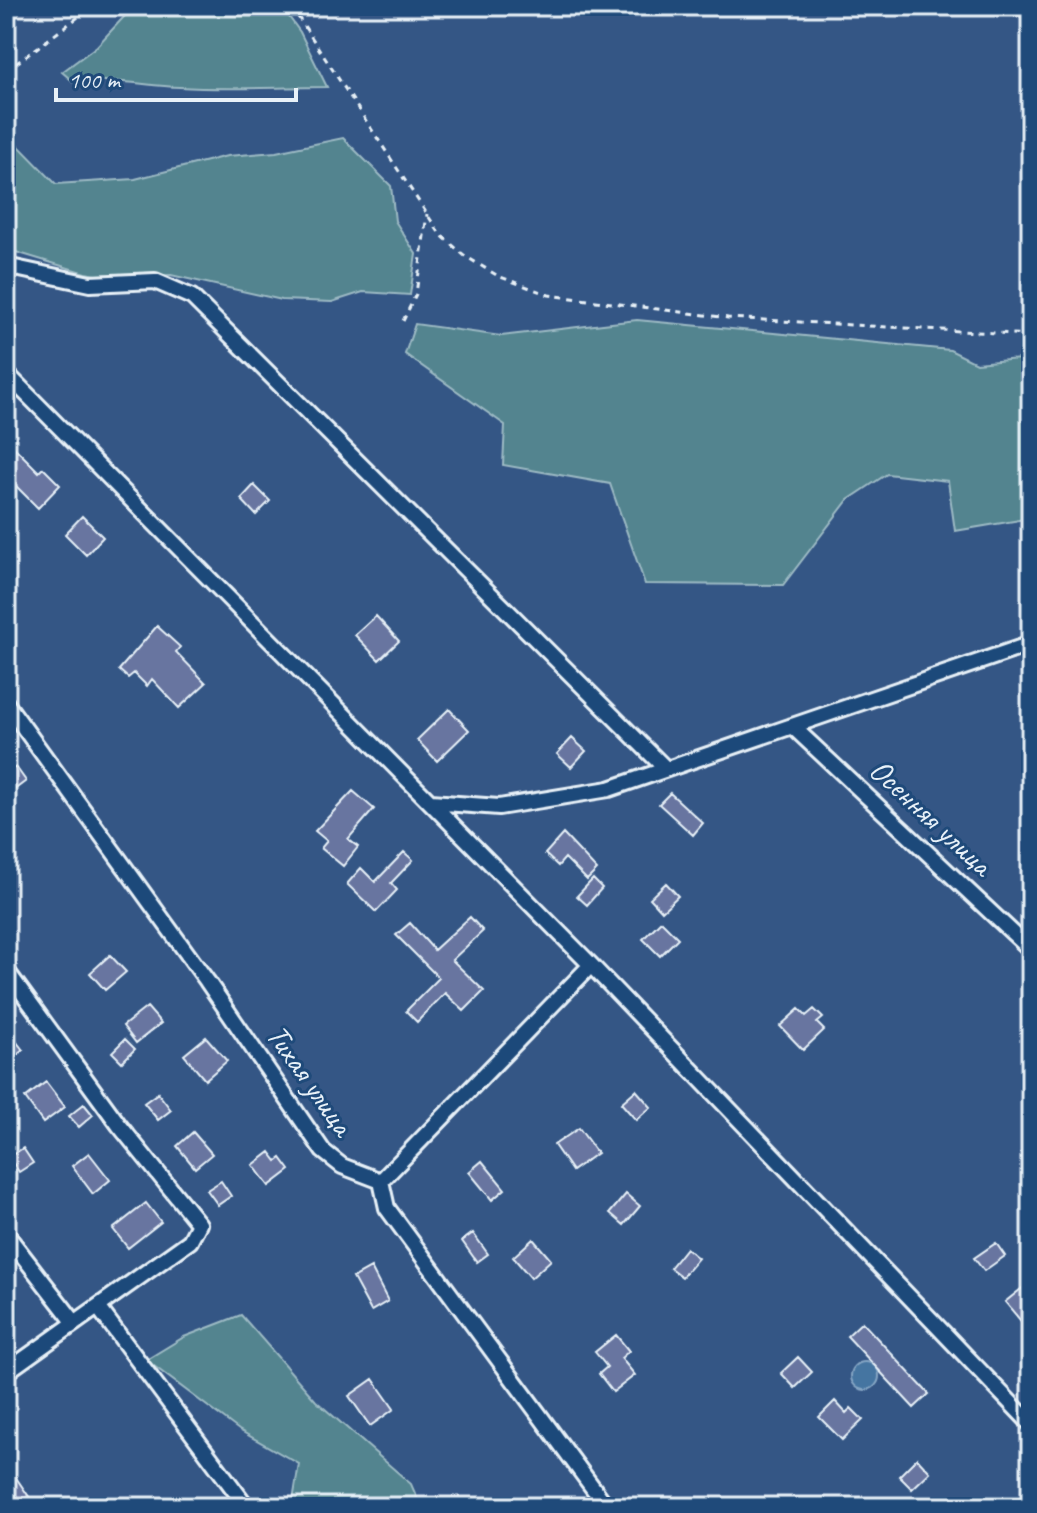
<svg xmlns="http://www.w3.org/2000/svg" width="1037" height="1513" font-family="Caveat,sans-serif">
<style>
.green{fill:#52848f;stroke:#9dbac4;stroke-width:2}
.water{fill:#4574a1;stroke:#86a6c4;stroke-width:2}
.building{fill:#6775a0;stroke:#e8f1f8;stroke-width:2}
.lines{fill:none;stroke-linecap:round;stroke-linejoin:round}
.street-casing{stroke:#e8f1f8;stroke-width:20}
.path{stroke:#e8f1f8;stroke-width:3;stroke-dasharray:6 6;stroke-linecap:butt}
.street{stroke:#1f4a7a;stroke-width:14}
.labels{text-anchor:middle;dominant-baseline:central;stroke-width:6;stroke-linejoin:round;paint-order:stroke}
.street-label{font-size:32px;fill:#e8f1f8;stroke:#1f4a7a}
</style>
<rect width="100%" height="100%" fill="#345685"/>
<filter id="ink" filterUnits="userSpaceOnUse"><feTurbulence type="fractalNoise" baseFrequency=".0125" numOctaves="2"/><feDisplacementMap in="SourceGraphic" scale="16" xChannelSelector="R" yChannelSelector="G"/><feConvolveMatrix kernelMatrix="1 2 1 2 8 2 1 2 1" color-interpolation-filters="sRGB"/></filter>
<g filter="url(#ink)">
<path class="green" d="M 134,6 L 281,6 L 300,32 L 327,87 C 278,87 228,90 179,87 C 144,86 109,76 76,84 L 62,72 L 97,46 Z
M 343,138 L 391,186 L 395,221 L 416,254 L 410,295 L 363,292 L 332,302 L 282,300 L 171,275 L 108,277 L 85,273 L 6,249 L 6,139 L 16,143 L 56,184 L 135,179 L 227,156 L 276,152 Z
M 637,320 L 950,350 L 976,363 L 1031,358 L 1031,518 L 955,531 L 948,481 L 887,474 L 848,500 L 783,585 L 645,584 L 610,484 L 503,465 L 505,425 L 405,354 L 415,324 L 501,336 Z
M 241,1315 L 316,1401 L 411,1484 L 421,1507 L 292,1507 L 299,1464 L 239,1430 L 146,1360 L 184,1337 Z"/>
<path class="water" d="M851 1376a14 14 0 1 1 28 0a14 14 0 1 1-28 0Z"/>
<path class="building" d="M 6,439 L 39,472 L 43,468 L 60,485 L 38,508 L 6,476 Z
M 254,485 L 270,501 L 256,515 L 241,499 Z
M 82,516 L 103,537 L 86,555 L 65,534 Z
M 376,616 L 399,641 L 379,660 L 355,635 Z
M 157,626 L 180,647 L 176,652 L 206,683 L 179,708 L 152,679 L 147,686 L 134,673 L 128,678 L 119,670 Z
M 449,709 L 469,730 L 437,761 L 417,740 Z
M 572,738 L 586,751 L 571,767 L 557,754 Z
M 16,767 L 26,781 L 6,796 L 6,774 Z
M 353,791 L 374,809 L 348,839 L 358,847 L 343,866 L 321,848 L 327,841 L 315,831 Z
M 670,793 L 703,823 L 693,835 L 659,804 Z
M 563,834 L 597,870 L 587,880 L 565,858 L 558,866 L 545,854 Z
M 404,852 L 413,860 L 391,883 L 397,890 L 376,912 L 347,884 L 361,868 L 375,882 Z
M 593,879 L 602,888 L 587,905 L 577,896 Z
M 666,883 L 678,896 L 662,911 L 650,898 Z
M 470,917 L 483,931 L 452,960 L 484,991 L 464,1011 L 445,993 L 417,1022 L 406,1011 L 439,978 L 396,935 L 410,923 L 434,950 Z
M 661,921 L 678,938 L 660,956 L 643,939 Z
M 110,955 L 126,972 L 105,990 L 90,973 Z
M 147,1007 L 161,1023 L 136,1043 L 123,1026 Z
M 799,1009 L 806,1016 L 814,1009 L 823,1018 L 817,1023 L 824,1030 L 803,1050 L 780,1026 Z
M 6,1028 L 23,1050 L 6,1064 Z
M 206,1037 L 227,1061 L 205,1080 L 184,1055 Z
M 125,1039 L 135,1049 L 122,1062 L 112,1052 Z
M 46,1082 L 65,1107 L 43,1123 L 25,1098 Z
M 636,1090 L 651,1107 L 636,1120 L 621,1103 Z
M 158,1093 L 171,1110 L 158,1120 L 144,1103 Z
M 84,1104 L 93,1115 L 79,1127 L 69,1116 Z
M 579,1128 L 597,1153 L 572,1171 L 554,1145 Z
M 193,1132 L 212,1154 L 195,1168 L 177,1146 Z
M 23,1148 L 33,1163 L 19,1172 L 9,1157 Z
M 270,1152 L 277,1161 L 281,1158 L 290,1170 L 269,1186 L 253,1165 Z
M 89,1153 L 110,1180 L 93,1194 L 72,1166 Z
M 482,1161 L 505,1189 L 492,1200 L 469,1172 Z
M 221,1181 L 231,1196 L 218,1205 L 207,1190 Z
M 626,1194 L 640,1206 L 624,1225 L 610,1213 Z
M 146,1203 L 161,1222 L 128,1248 L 113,1229 Z
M 473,1233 L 488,1254 L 477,1262 L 462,1241 Z
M 533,1239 L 551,1260 L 531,1278 L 513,1257 Z
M 996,1243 L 1005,1256 L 984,1271 L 974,1258 Z
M 686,1248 L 698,1258 L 682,1277 L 670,1268 Z
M 371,1268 L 388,1301 L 371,1311 L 353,1278 Z
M 1031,1281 L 1031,1333 L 1005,1302 Z
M 862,1322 L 929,1394 L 914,1408 L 847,1336 Z
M 616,1335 L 629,1351 L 621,1358 L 635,1375 L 613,1392 L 599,1374 L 607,1367 L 595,1352 Z
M 798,1357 L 812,1372 L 795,1388 L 781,1373 Z
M 373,1379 L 394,1409 L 370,1426 L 349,1396 Z
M 835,1401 L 846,1413 L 851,1408 L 863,1420 L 842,1440 L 819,1417 Z
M 917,1458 L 930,1472 L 912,1489 L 899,1476 Z
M 6,1463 L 36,1507 L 6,1507 Z"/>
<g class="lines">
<defs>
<path id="street" d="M 6,266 L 90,284 L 155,281 L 192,297 L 666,769
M 6,373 L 591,965 L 1031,1424
M 6,703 L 207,981 L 323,1151 L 342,1166 L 381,1181 L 387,1208 L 607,1507
M 792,726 L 1031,950
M 431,802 L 499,807 L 609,789 L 1031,644
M 6,970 L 119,1125 L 199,1224 L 190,1241 L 6,1372
M 381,1181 L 591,965
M 6,1234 L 75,1323
M 98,1307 L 247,1507"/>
</defs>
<use href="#street" class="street-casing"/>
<path class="path" d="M 291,6 L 440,234 L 465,256 L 498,276 L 549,295 L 728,318 L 1031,335
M 6,71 L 93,6
M 403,321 L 416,294 L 427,214"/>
<use href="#street" class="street"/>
</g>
</g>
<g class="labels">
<g class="street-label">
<text transform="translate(931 817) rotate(43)">Осенняя улица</text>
<text transform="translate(310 1080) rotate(55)">Тихая улица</text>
</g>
</g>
<rect width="1037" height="1513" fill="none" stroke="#1f4a7a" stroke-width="32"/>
<rect x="16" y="16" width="1005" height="1481" fill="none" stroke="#e8f1f8" stroke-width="3" filter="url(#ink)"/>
<path d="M56 88v12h240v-12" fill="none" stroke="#e8f1f8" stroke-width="4"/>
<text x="68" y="88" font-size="24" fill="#e8f1f8" stroke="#1f4a7a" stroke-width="6" paint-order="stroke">100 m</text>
</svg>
